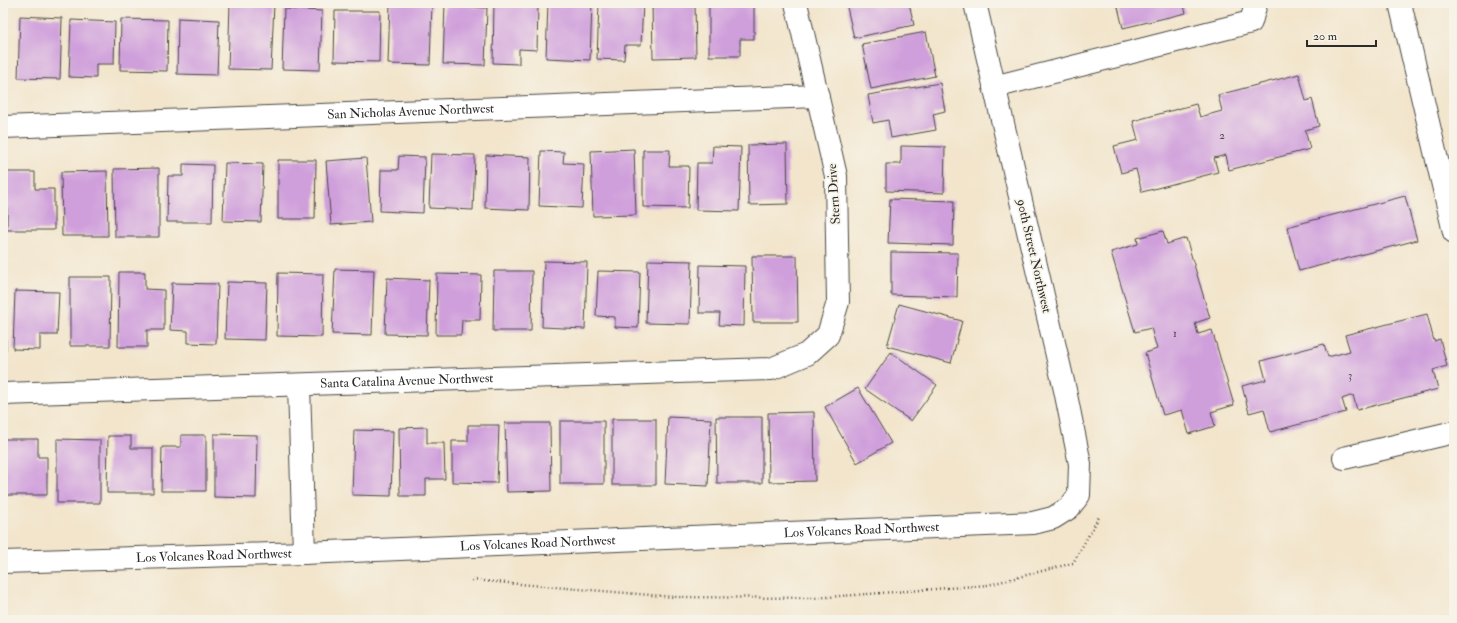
<svg xmlns="http://www.w3.org/2000/svg" width="1457" height="623" font-family="'IM FELL Double Pica',serif">
<style>
.building{fill:#cf9fdb}
.lines{fill:none;stroke-linecap:round;stroke-linejoin:round}
.minor-casing{stroke:#494743;stroke-width:24}
.path{stroke:#494743;stroke-width:2.5;stroke-dasharray:1 3;stroke-linecap:butt}
.minor{stroke:#fff;stroke-width:22}
.labels{text-anchor:middle;dominant-baseline:central;stroke-width:3.5;stroke-linejoin:round;paint-order:stroke}
.number-label{font-size:11px;fill:#544857}
.street-label{font-size:13px;fill:#2b2b2b;stroke:#f7f3e8}
</style>
<rect width="100%" height="100%" fill="#f7f3e8"/>
<filter id="ink" filterUnits="userSpaceOnUse"><feTurbulence type="fractalNoise" baseFrequency=".025" numOctaves="2"/><feDisplacementMap in="SourceGraphic" scale="8" xChannelSelector="R" yChannelSelector="G"/><feConvolveMatrix kernelMatrix="1 2 1 2 8 2 1 2 1" color-interpolation-filters="sRGB"/></filter>
<filter id="wash" filterUnits="userSpaceOnUse"><feTurbulence type="fractalNoise" baseFrequency=".012" numOctaves="4" result="noise"/><feDisplacementMap in="SourceGraphic" scale="16" xChannelSelector="R" yChannelSelector="G"/><feGaussianBlur stdDeviation="0.9" result="paint"/><feColorMatrix in="noise" values="0 0 0 0 0 0 0 0 0 0 0 0 0 0 0 0 0 1.4 0 .05"/><feComposite in="paint" operator="in"/></filter>
<g filter="url(#wash)">
<rect width="100%" height="100%" fill="#f2e5cc"/>
<g id="blocks">
<path class="building" d="M 230,3 L 274,4 L 271,70 L 228,69 Z
M 390,3 L 432,3 L 430,65 L 388,64 Z
M 445,3 L 472,3 L 472,7 L 487,8 L 485,65 L 443,64 Z
M 494,3 L 538,5 L 537,50 L 519,49 L 519,64 L 493,63 Z
M 548,3 L 592,3 L 590,60 L 546,58 Z
M 599,3 L 643,3 L 641,45 L 625,45 L 624,60 L 597,59 Z
M 652,3 L 695,3 L 696,57 L 653,58 Z
M 709,3 L 754,3 L 754,39 L 740,39 L 740,56 L 709,56 Z
M 846,3 L 909,3 L 914,25 L 854,38 Z
M 1117,3 L 1183,3 L 1186,13 L 1123,28 Z
M 284,9 L 322,11 L 320,70 L 282,69 Z
M 335,11 L 380,11 L 379,62 L 334,61 Z
M 20,16 L 62,18 L 60,79 L 18,78 Z
M 178,18 L 219,20 L 217,75 L 177,74 Z
M 121,19 L 168,20 L 167,71 L 120,70 Z
M 71,20 L 115,22 L 114,64 L 96,64 L 96,78 L 69,77 Z
M 926,32 L 935,76 L 871,89 L 862,44 Z
M 3,55 L 4,55 L 5,82 L 3,82 Z
M 1299,74 L 1306,101 L 1312,99 L 1319,126 L 1305,130 L 1310,149 L 1229,170 L 1226,155 L 1214,158 L 1218,172 L 1142,192 L 1136,169 L 1121,173 L 1114,146 L 1138,140 L 1133,121 L 1196,104 L 1200,117 L 1222,111 L 1218,95 Z
M 940,83 L 945,111 L 933,114 L 936,130 L 891,138 L 888,120 L 873,123 L 868,95 Z
M 787,144 L 788,204 L 749,205 L 748,145 Z
M 713,146 L 741,147 L 739,211 L 696,210 L 697,163 L 712,163 Z
M 901,146 L 945,147 L 944,193 L 886,191 L 886,164 L 901,164 Z
M 634,149 L 636,215 L 593,216 L 591,151 Z
M 643,150 L 670,150 L 669,166 L 689,166 L 688,208 L 643,207 Z
M 541,151 L 564,152 L 563,163 L 584,164 L 582,208 L 539,206 Z
M 431,154 L 475,155 L 473,210 L 429,208 Z
M 486,155 L 530,157 L 529,210 L 485,208 Z
M 399,156 L 425,157 L 423,213 L 380,211 L 381,170 L 398,170 Z
M 366,158 L 371,222 L 331,225 L 326,161 Z
M 278,160 L 316,160 L 315,219 L 278,219 Z
M 225,163 L 263,164 L 261,222 L 223,221 Z
M 183,164 L 213,165 L 212,222 L 167,222 L 168,176 L 183,176 Z
M 159,168 L 159,237 L 115,237 L 114,169 Z
M 107,171 L 108,236 L 62,236 L 61,172 Z
M 7,172 L 35,172 L 35,189 L 54,189 L 54,230 L 7,230 Z
M 1405,196 L 1417,240 L 1299,271 L 1287,227 Z
M 890,199 L 954,201 L 953,245 L 888,243 Z
M 1163,231 L 1167,244 L 1186,238 L 1210,318 L 1195,323 L 1198,334 L 1212,330 L 1234,405 L 1211,412 L 1215,426 L 1189,434 L 1182,410 L 1163,415 L 1145,353 L 1157,349 L 1151,328 L 1135,332 L 1111,252 L 1138,244 L 1137,238 Z
M 891,252 L 958,253 L 957,297 L 891,295 Z
M 752,256 L 797,256 L 798,322 L 753,322 Z
M 648,260 L 692,261 L 690,324 L 646,323 Z
M 544,261 L 587,262 L 585,329 L 542,327 Z
M 700,265 L 745,266 L 744,326 L 719,325 L 720,313 L 699,313 Z
M 335,269 L 374,270 L 372,335 L 332,334 Z
M 494,271 L 532,271 L 531,331 L 493,331 Z
M 598,271 L 640,272 L 638,328 L 615,327 L 615,317 L 596,316 Z
M 119,272 L 145,272 L 145,289 L 164,290 L 164,330 L 147,330 L 147,347 L 118,347 Z
M 278,273 L 323,274 L 322,337 L 277,336 Z
M 437,274 L 481,275 L 480,320 L 462,320 L 461,335 L 436,335 Z
M 70,277 L 111,277 L 110,346 L 70,346 Z
M 387,278 L 429,280 L 427,335 L 385,334 Z
M 227,282 L 267,283 L 265,340 L 225,339 Z
M 172,283 L 218,284 L 216,344 L 188,343 L 188,331 L 170,330 Z
M 3,284 L 5,284 L 6,350 L 3,350 Z
M 15,291 L 59,292 L 57,335 L 40,335 L 40,350 L 13,349 Z
M 899,304 L 962,321 L 951,363 L 887,346 Z
M 1427,314 L 1434,341 L 1440,339 L 1447,366 L 1433,370 L 1438,389 L 1357,410 L 1353,395 L 1342,399 L 1346,412 L 1270,432 L 1264,409 L 1249,413 L 1242,386 L 1266,380 L 1261,361 L 1324,344 L 1328,357 L 1350,351 L 1345,335 Z
M 891,352 L 937,385 L 911,421 L 865,389 Z
M 858,388 L 891,443 L 857,463 L 825,407 Z
M 814,412 L 815,481 L 769,482 L 768,413 Z
M 668,417 L 711,419 L 708,486 L 665,484 Z
M 716,417 L 762,417 L 762,483 L 717,483 Z
M 612,419 L 656,419 L 656,485 L 612,485 Z
M 560,421 L 604,421 L 604,484 L 560,484 Z
M 505,423 L 550,423 L 551,491 L 507,492 Z
M 468,425 L 499,425 L 497,483 L 452,482 L 452,441 L 468,441 Z
M 427,427 L 427,443 L 444,443 L 445,479 L 426,479 L 426,496 L 400,496 L 399,428 Z
M 354,430 L 393,431 L 391,496 L 352,495 Z
M 214,434 L 257,435 L 256,498 L 214,497 Z
M 181,435 L 206,435 L 206,491 L 161,491 L 162,447 L 181,447 Z
M 108,436 L 131,436 L 131,448 L 153,448 L 153,493 L 107,493 Z
M 3,439 L 38,439 L 38,457 L 47,457 L 47,495 L 3,495 Z
M 57,439 L 100,440 L 100,503 L 57,503 Z"/>
</g>
</g>
<g filter="url(#ink)">
<use href="#blocks" fill-opacity="0" stroke="#494743" stroke-width="1"/>
<g class="lines">
<defs>
<g id="minor">
<path d="M 1400,3 L 1454,232"/>
<path d="M 994,87 L 1251,22 L 1256,3"/>
<path id="s1" d="M 3,127 L 818,96"/>
<path d="M 299,385 L 304,553"/>
<path id="s2" d="M 3,394 L 771,369 L 807,354 L 828,335 L 838,302 L 836,176 L 796,3"/>
<path d="M 1344,458 L 1454,432"/>
<path id="s3" d="M 3,562 L 304,553 L 1033,523 L 1053,518 L 1069,508 L 1079,495 L 1080,464 L 1065,390 L 975,3"/>
</g>
</defs>
<use href="#minor" class="minor-casing"/>
<path class="path" d="M 472,580 L 674,597 L 814,598 L 988,585 L 1073,563 L 1099,517"/>
<use href="#minor" class="minor"/>
</g>
</g>
<g class="labels">
<g class="number-label">
<text x="1222" y="135">2</text>
<text x="1175" y="333">1</text>
<text x="1350" y="375">3</text>
</g>
<g class="street-label">
<text stroke="none"><textPath href="#s1" startOffset="408">San Nicholas Avenue Northwest</textPath></text>
<text transform="translate(834 194) rotate(-94)">Stern Drive</text>
<text transform="translate(1034 256) rotate(77)">90th Street Northwest</text>
<text stroke="none"><textPath href="#s2" startOffset="404">Santa Catalina Avenue Northwest</textPath></text>
<text stroke="none"><textPath href="#s3" startOffset="859">Los Volcanes Road Northwest</textPath></text>
<text stroke="none"><textPath href="#s3" startOffset="535">Los Volcanes Road Northwest</textPath></text>
<text stroke="none"><textPath href="#s3" startOffset="211">Los Volcanes Road Northwest</textPath></text>
</g>
</g>
<rect width="1457" height="623" fill="none" stroke="#f7f3e8" stroke-width="16"/>
<path d="M1307 40v6h69v-6" fill="none" stroke="#2b2b2b" stroke-width="2"/>
<text x="1313" y="40" font-size="12" fill="#2b2b2b" stroke="#f7f3e8" stroke-width="3" paint-order="stroke">20 m</text>
</svg>
